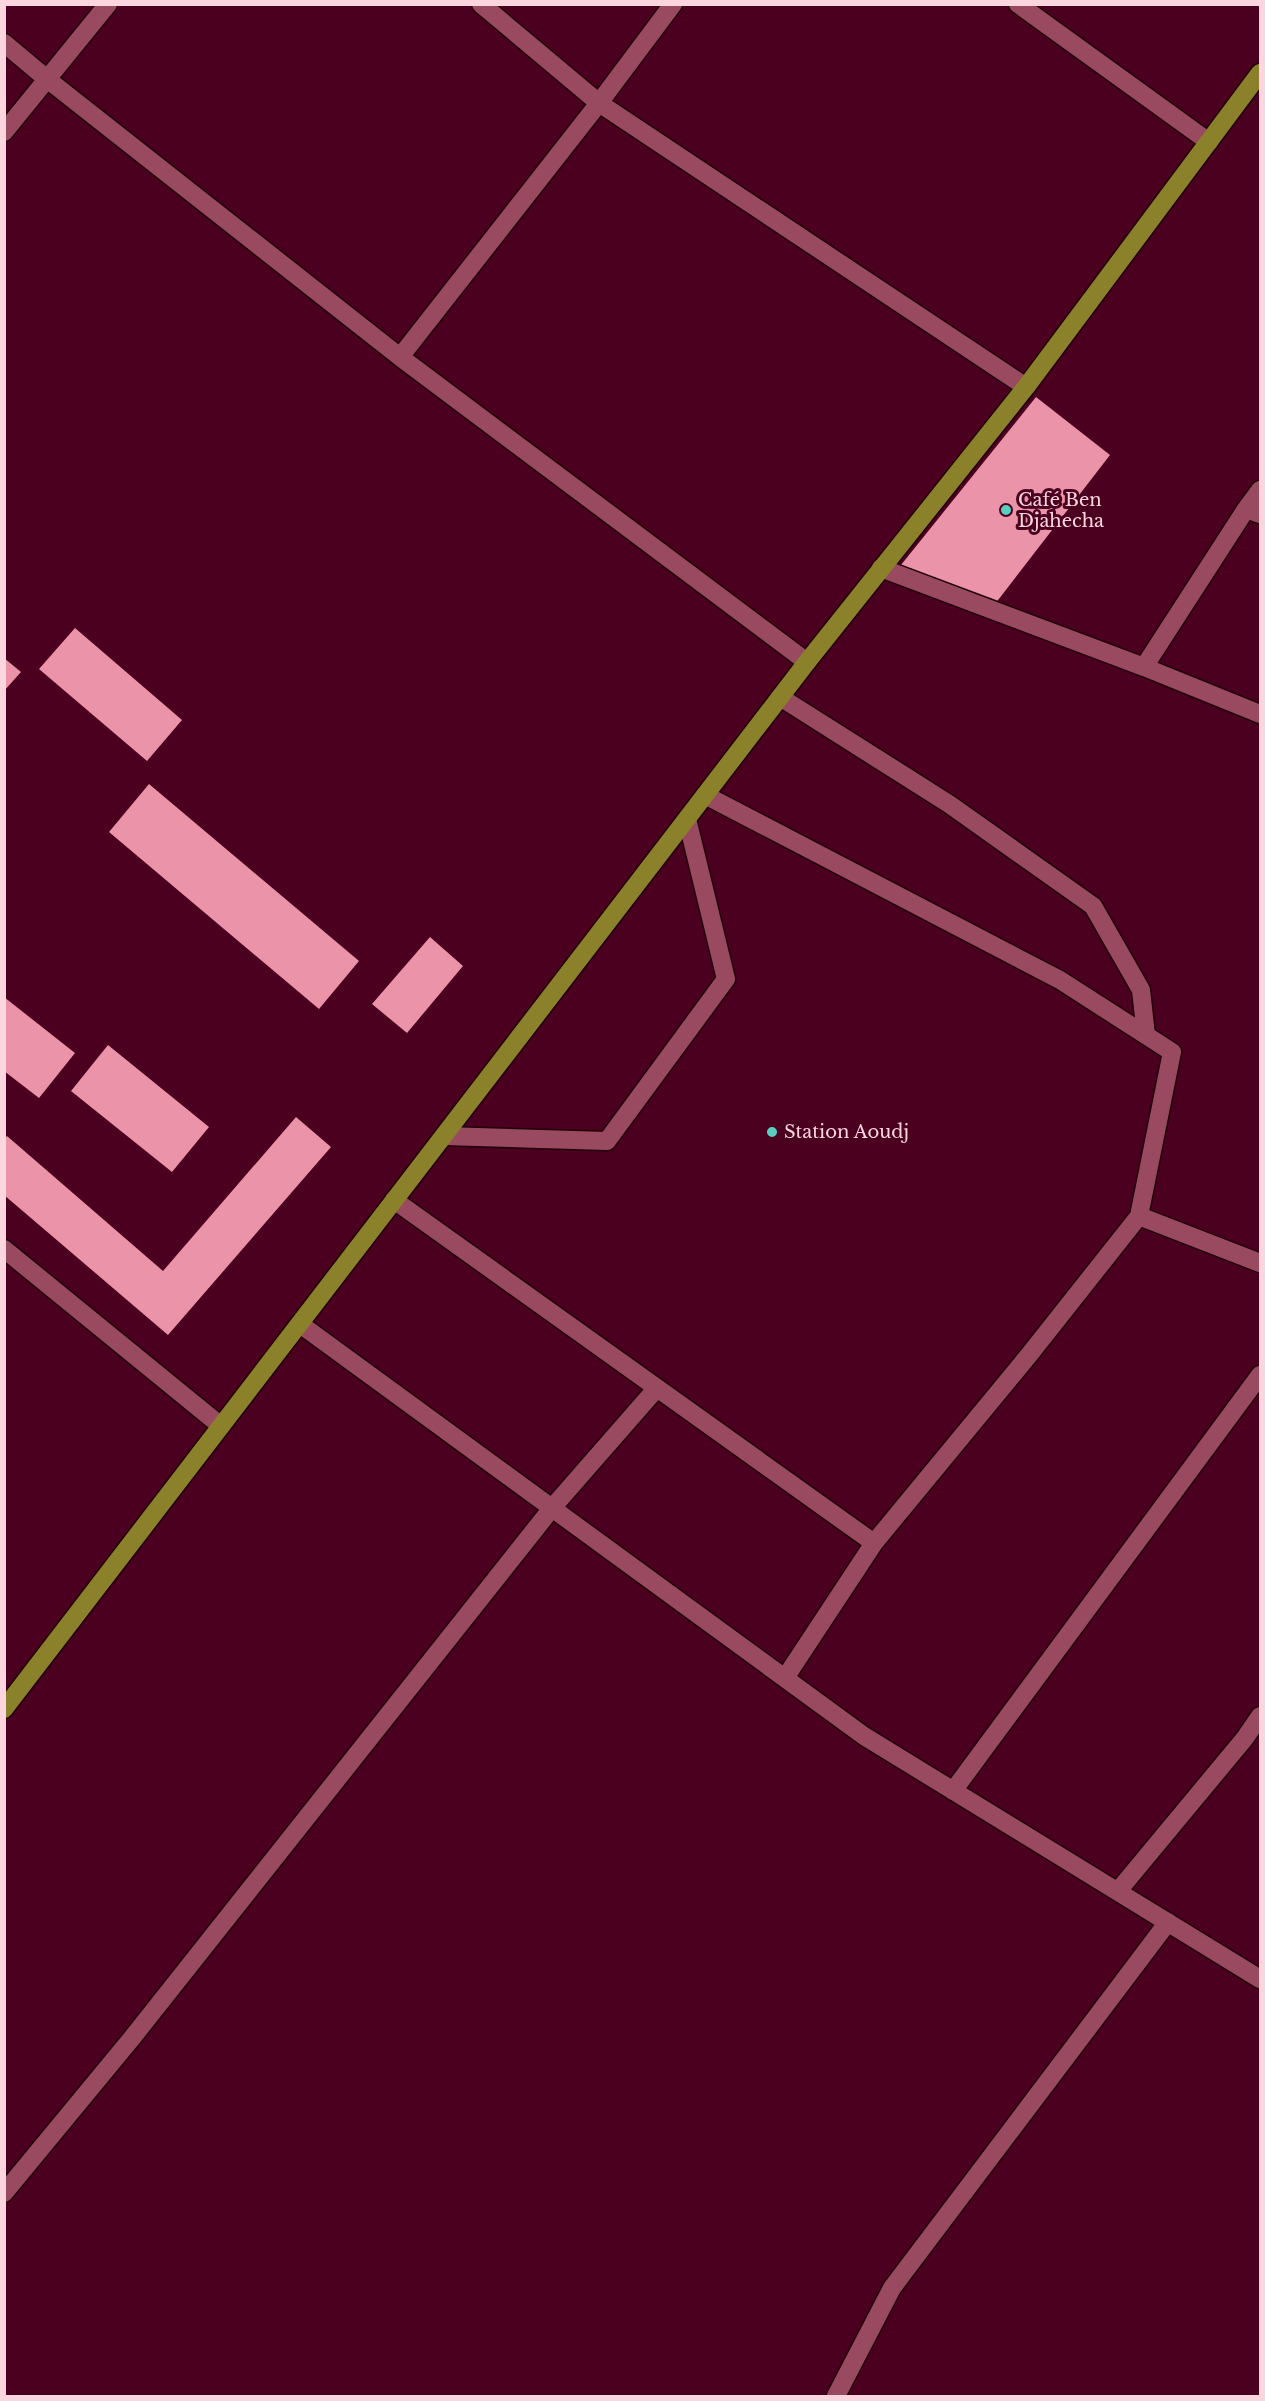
<svg xmlns="http://www.w3.org/2000/svg" width="1265" height="2401" font-family="'Libre Baskerville',serif">
<style>
.building{fill:#eb93a9}
.lines{fill:none;stroke-linecap:round;stroke-linejoin:round}
.minor-casing{stroke:#22000a;stroke-width:21}
.major-casing{stroke:#22000a;stroke-width:21}
.minor{stroke:#994a60;stroke-width:18}
.major{stroke:#8b812a;stroke-width:18}
.poi-dot{fill:#59cebf;stroke:#4a001e;stroke-width:2}
.labels{text-anchor:middle;dominant-baseline:central;stroke-width:6;stroke-linejoin:round;paint-order:stroke}
.poi-label{font-size:18px;fill:#fcd6de;stroke:#4a001e;text-anchor:start}
</style>
<rect width="100%" height="100%" fill="#4a001e"/>
<path class="building" d="M 1036,397 L 1110,455 L 995,604 L 901,565 Z
M 75,628 L 182,720 L 147,761 L 39,669 Z
M 4,658 L 21,672 L 4,691 Z
M 149,784 L 359,961 L 319,1009 L 109,832 Z
M 430,937 L 463,966 L 407,1033 L 372,1004 Z
M 4,997 L 75,1053 L 39,1098 L 4,1071 Z
M 108,1045 L 209,1127 L 172,1172 L 71,1091 Z
M 296,1117 L 331,1147 L 168,1335 L 4,1195 L 4,1140 L 7,1136 L 163,1271 Z"/>
<g class="lines">
<defs>
<path id="minor" d="M 481,4 L 599,103 L 1026,387
M 1018,4 L 1209,142
M 4,43 L 47,79 L 400,357 L 807,662
M 4,132 L 108,4
M 400,357 L 599,103 L 673,4
M 1260,490 L 1246,509 L 1260,514
M 1246,509 L 1144,667 L 1260,714
M 881,568 L 1144,667
M 780,697 L 949,804 L 1093,906 L 1141,990 L 1146,1035
M 705,795 L 1060,980 L 1172,1052 L 1139,1216
M 444,1136 L 607,1141 L 726,979 L 687,819
M 394,1200 L 874,1543
M 4,1249 L 221,1426
M 300,1324 L 864,1736 L 1260,1979
M 785,1678 L 874,1543 L 1029,1355 L 1139,1216 L 1260,1263
M 953,1791 L 1260,1375
M 1118,1891 L 1245,1738 L 1260,1716
M 4,2193 L 132,2038 L 552,1508 L 656,1389
M 836,2396 L 892,2288 L 1168,1922"/>
<path id="major" d="M 4,1709 L 807,662 L 1026,387 L 1260,73"/>
</defs>
<use href="#minor" class="minor-casing"/>
<use href="#major" class="major-casing"/>
<use href="#minor" class="minor"/>
<use href="#major" class="major"/>
</g>
<g class="poi-dot">
<circle cx="1006" cy="510" r="6"/>
<circle cx="772" cy="1132" r="6"/>
</g>
<g class="labels">
<g class="poi-label">
<text x="1018" y="500">Café Ben<tspan x="1018" dy="21">Djahecha</tspan></text>
<text x="784" y="1132">Station Aoudj</text>
</g>
</g>
<rect width="1265" height="2401" fill="none" stroke="#fcd6de" stroke-width="12"/>
</svg>
